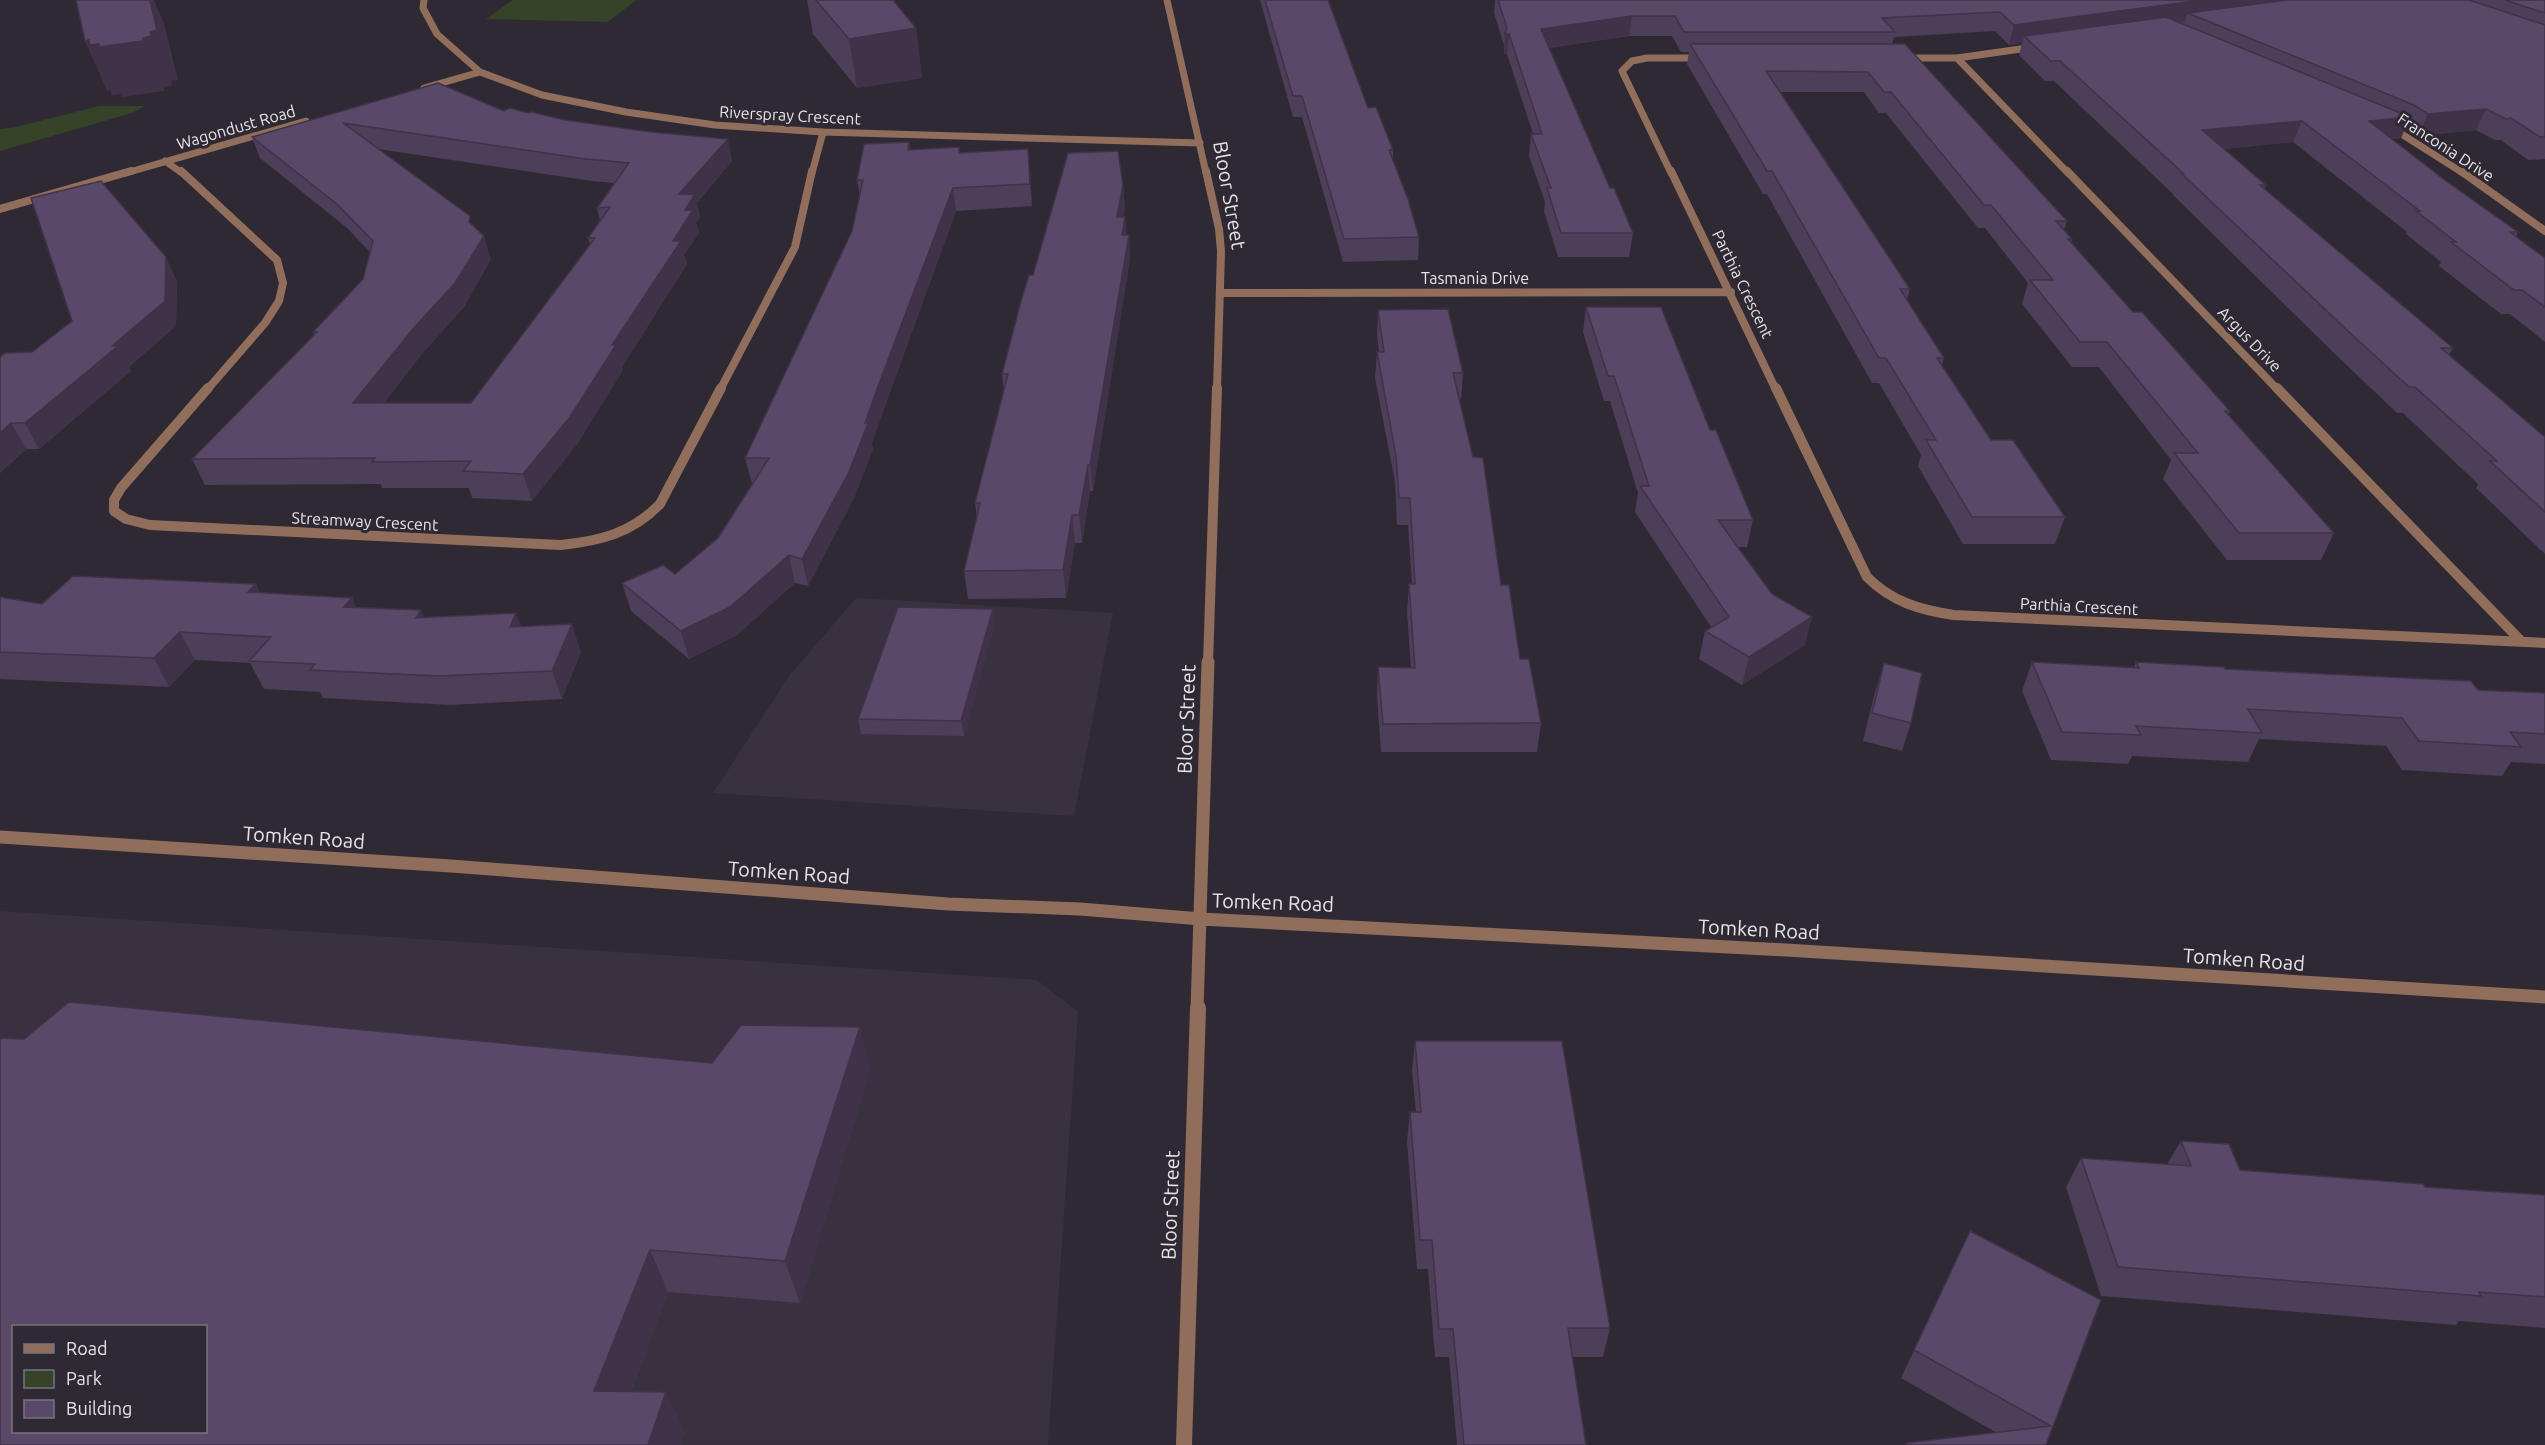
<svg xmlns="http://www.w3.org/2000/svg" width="2545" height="1445" font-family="Ubuntu,sans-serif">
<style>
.built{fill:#3a3140;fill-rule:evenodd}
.green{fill:#354429}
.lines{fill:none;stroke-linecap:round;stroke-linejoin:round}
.minor-far2{stroke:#916e5b;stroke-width:7}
.minor-far1{stroke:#916e5b;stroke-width:8}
.minor{stroke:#916e5b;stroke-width:10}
.tertiary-far4{stroke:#916e5b;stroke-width:7}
.tertiary-far3{stroke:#916e5b;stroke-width:8}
.tertiary-far2{stroke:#916e5b;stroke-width:10}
.tertiary-far1{stroke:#916e5b;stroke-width:13}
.tertiary{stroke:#916e5b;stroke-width:16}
.wall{fill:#4d3e59;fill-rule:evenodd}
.shaded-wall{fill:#3f3249}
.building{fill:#5a4868;stroke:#3f3249;stroke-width:1.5;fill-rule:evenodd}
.labels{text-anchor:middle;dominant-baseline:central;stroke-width:6;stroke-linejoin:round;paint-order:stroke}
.far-street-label{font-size:16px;fill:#e7e3ea;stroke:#2f2934}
.street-label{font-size:20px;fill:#e7e3ea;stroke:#2f2934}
</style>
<rect width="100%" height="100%" fill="#2f2934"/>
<path class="built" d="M 856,598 L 1113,613 L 1074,816 L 713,793 L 790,675 Z
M 0,911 L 1037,980 L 1078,1012 L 1048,1445 L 0,1445 ZM 14,1326 L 206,1326 L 206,1432 L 14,1432 Z"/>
<path class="green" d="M 513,0 L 636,0 L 608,22 L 486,19 Z
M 99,106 L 145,106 L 132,113 L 0,151 L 0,129 L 16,127 Z"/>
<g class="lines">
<path class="minor-far2" d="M 424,0 L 423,8 L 437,34 L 480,72 L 542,95 L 626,112 L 715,125 L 823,132 L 1200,143
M 1904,58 L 1957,58 L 2035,47
M 1957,58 L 2068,173
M 424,88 L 480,72
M 2389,126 L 2463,173
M 165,161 L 182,173
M 126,173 L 306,121
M 812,173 L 823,132
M 1671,173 L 1622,71 L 1632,61 L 1647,58 L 1703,58"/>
<path class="minor-far1" d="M 181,171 L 277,260 L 283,283 L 279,301 L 265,323 L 207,390
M 1671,171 L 1776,390
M 2067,171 L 2278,390
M 2461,171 L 2545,231
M 0,209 L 131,171
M 1220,293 L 1731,292
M 720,390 L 795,247 L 812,171"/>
<path class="minor" d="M 208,388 L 121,488 L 114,500 L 114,511 L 126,519 L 150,525 L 561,545 C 600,541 632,533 660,504 L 721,388
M 1776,388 L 1867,577 C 1892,602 1920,610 1954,615 L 2545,643
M 2277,388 L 2521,641"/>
<path class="tertiary-far4" d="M 1167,0 L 1206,173"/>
<path class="tertiary-far3" d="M 1206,171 L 1219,229 L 1221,251 L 1217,390"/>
<path class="tertiary-far2" d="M 1208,664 L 1217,388"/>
<path class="tertiary-far1" d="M 0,837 L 451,866 L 948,904 L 1080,909 L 1201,919 L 1786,950 L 2545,997
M 1197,1010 L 1208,662"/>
<path class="tertiary" d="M 1184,1445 L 1198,1008"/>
</g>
<path class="wall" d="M 807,0 L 893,0 L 916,28 L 922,78 L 857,88 L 813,34 Z
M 1260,0 L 1328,0 L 1368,108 L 1393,150 L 1393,160 L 1419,237 L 1418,260 L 1343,262 L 1302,117 L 1293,117 Z
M 1495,0 L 2545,0 L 2545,159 L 2528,160 L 2501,140 L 2495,140 L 2476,130 L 2418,136 L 2405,128 L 2401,138 L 2392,139 L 2446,181 L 2518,232 L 2516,237 L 2545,258 L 2545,342 L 2510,314 L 2501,314 L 2439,266 L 2441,262 L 2406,234 L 2407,232 L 2293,142 L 2224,149 L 2266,185 L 2264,189 L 2453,348 L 2449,355 L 2545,437 L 2545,554 L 2476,488 L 2478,484 L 2403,413 L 2397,413 L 2337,356 L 2173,195 L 2173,194 L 2054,81 L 2045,81 L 2019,55 L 2022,43 L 2009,45 L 1995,31 L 1894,37 L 1892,44 L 2067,221 L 2064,230 L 2072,239 L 2071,243 L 2133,312 L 2230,411 L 2228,415 L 2334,533 L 2321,560 L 2227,560 L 2163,479 L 2171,460 L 2099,367 L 2072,367 L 2022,304 L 2028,283 L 1985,228 L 1978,228 L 1886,113 L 1879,113 L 1864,92 L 1779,92 L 1910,289 L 1907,300 L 1944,358 L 1942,365 L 1991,440 L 2065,517 L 2055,544 L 1963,544 L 1918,466 L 1921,455 L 1879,383 L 1872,383 L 1767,194 L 1763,194 L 1687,64 L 1689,52 L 1681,52 L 1672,36 L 1629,36 L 1549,48 L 1610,188 L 1633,233 L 1629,257 L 1558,257 L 1544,211 L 1545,202 L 1529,156 L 1531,134 L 1533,134 L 1507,54 L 1504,54 L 1504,45 L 1494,13 Z
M 438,83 L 504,111 L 528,113 L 565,120 L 732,161 L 697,203 L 700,217 L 696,223 L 699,233 L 684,255 L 687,264 L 622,367 L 623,370 L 578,443 L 532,501 L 472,498 L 469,488 L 382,488 L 381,484 L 205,485 L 192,459 L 314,335 L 313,332 L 363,279 L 370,252 L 347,228 L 260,158 L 252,137 ZM 378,149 L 592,181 L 614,183 L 597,208 L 600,221 L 588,238 L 590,244 L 471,403 L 384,403 L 421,355 L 464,307 L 491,259 L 473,226 Z
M 909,142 L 910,150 L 959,147 L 960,153 L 1030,171 L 1032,206 L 956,211 L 885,406 L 872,443 L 873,449 L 854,498 L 808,586 L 795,583 L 737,635 L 689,659 L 631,611 L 622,583 L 675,574 L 718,538 L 752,484 L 745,458 L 852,231 L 860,197 L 857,180 Z
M 1123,185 L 1125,207 L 1123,217 L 1125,217 L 1126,235 L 1129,235 L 1130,258 L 1093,491 L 1090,491 L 1082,543 L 1075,543 L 1066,598 L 968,599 L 964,571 L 977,518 L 975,503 L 1004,392 L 1002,374 Z
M 177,281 L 176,326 L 129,367 L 131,371 L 39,449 L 26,449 L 0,473 L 0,357 L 32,352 Z
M 1586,307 L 1710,430 L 1753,520 L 1747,547 L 1738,547 L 1805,645 L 1742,685 L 1699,659 L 1705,631 L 1711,627 L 1635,512 L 1638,493 L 1610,401 L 1604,401 L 1583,332 Z
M 1378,310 L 1463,373 L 1461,399 L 1459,399 L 1501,585 L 1520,659 L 1541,723 L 1537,752 L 1381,752 L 1377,696 L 1378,667 L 1411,668 L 1407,612 L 1409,584 L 1412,584 L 1408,525 L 1397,525 L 1395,482 L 1375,378 L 1377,352 L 1379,352 L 1377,335 Z
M 261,593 L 352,598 L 356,607 L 424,617 L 516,613 L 521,626 L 581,652 L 562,699 L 451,705 L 323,698 L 320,692 L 264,689 L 250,663 L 195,660 L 169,687 L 0,679 L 0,597 L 42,604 Z
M 993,609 L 995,623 L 964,736 L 861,734 L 858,719 Z
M 2032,662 L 2134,667 L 2136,662 L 2478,690 L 2545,693 L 2545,764 L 2511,762 L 2502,776 L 2402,770 L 2386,746 L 2259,739 L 2248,762 L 2132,756 L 2128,764 L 2051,760 L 2022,691 Z
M 1884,663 L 1911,723 L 1902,751 L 1863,741 L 1875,692 Z
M 860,1027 L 870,1070 L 800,1303 L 668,1292 L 631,1392 L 666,1392 L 685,1433 L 0,1445 L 712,1063 Z
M 1415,1041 L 1610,1328 L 1603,1357 L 1572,1357 L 1586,1445 L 1457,1445 L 1449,1357 L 1435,1357 L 1428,1269 L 1417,1269 L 1407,1141 L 1410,1112 L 1416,1112 L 1412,1071 Z
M 2181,1141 L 2240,1170 L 2425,1187 L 2545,1195 L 2545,1328 L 2459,1321 L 2456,1325 L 2101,1296 L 2066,1187 L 2081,1158 L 2167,1164 Z
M 1956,1260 L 2101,1300 L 2046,1445 L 1905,1445 L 1906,1443 L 1997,1433 L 1901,1378 Z"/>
<path class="shaded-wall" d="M 150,0 L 154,0 L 164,23 L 178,80 L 171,81 L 172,86 L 164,87 L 164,91 L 122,97 L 120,94 L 112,95 L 110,90 L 107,91 L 85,41 L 89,40 L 99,44 L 143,38 L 150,32 Z
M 2203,0 L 2337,0 L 2188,13 L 2185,21 L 2031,42 L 2024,36 L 2022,43 L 2009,45 L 2014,25 Z
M 1632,16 L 1629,36 L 1539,49 L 1541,29 Z
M 916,28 L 922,78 L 857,88 L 849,39 Z
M 1505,34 L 1509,34 L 1507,54 L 1504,54 Z
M 2486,109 L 2476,130 L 2418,136 L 2428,114 Z
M 2410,117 L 2401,138 L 2360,142 L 2369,121 Z
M 2302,121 L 2293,142 L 2195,152 L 2202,130 Z
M 728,139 L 732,161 L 697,203 L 700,217 L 696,223 L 699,233 L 684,255 L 687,264 L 622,367 L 623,370 L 578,443 L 532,501 L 523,474 L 612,345 L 673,241 L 679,194 Z
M 1028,149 L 1030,171 L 1032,206 L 1030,184 Z
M 1123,185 L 1125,207 L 1118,240 L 1117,217 Z
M 953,188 L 956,211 L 885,406 L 872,443 L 873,449 L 854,498 L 808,586 L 802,559 L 865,423 L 880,381 Z
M 1125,217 L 1127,240 L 1122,235 Z
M 1129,235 L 1130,258 L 1093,491 L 1090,465 Z
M 484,236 L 491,259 L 464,307 L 421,355 L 363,429 L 353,403 Z
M 166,257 L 177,281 L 176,326 L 129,367 L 131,371 L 39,449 L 25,423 L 112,346 Z
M 11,423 L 26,449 L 0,473 L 0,433 Z
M 1088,465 L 1090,491 L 1082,543 L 1079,515 Z
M 1072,515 L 1075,543 L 1066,598 L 1063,570 Z
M 789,555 L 795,583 L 737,635 L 689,659 L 681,631 Z
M 256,584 L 270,612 L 248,592 Z
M 352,598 L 365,626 L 344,607 Z
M 993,609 L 995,623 L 964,736 L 961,721 Z
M 421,610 L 433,638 L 416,618 Z
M 516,613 L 527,641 L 510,627 Z
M 1812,617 L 1805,645 L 1742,685 L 1749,657 Z
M 572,624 L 581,652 L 562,699 L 552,671 Z
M 180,632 L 195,660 L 169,687 L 154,658 Z
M 860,1027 L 870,1070 L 800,1303 L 785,1261 Z
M 650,1250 L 668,1292 L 616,1431 L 594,1391 Z
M 666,1392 L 685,1433 L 681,1445 L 648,1445 Z"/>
<path class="building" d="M 76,0 L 150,0 L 157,30 L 150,32 L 151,36 L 143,38 L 143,41 L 99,47 L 99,44 L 90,45 L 89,40 L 85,41 Z
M 816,0 L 893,0 L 916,28 L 849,39 Z
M 1265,0 L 1328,0 L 1368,108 L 1376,107 L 1393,150 L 1389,150 L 1408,199 L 1419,237 L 1344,239 L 1302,96 L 1293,96 Z
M 1498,0 L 2203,0 L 2014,25 L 2000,12 L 1882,18 L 1895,32 L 1684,32 L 1675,16 L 1632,16 L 1541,29 L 1610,188 L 1614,188 L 1633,233 L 1561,233 L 1547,188 L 1551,188 L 1531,134 L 1542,134 L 1509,34 L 1505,34 L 1507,28 Z
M 2286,0 L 2469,0 L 2545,25 L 2545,137 L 2540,137 L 2511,118 L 2506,119 L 2486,109 L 2428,114 L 2414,105 L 2188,13 Z
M 2505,0 L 2545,0 L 2545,13 Z
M 2166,17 L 2410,117 L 2369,121 L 2446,181 L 2518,232 L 2510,232 L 2545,258 L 2545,307 L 2522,290 L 2514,290 L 2451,242 L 2456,242 L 2416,211 L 2420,211 L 2302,121 L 2202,130 L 2266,185 L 2260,185 L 2453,348 L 2441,348 L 2545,437 L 2545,512 L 2490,461 L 2497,461 L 2415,387 L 2409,387 L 2348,331 L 2181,173 L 2183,173 L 2060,61 L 2051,61 L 2024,36 Z
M 1690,44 L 1905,44 L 2067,221 L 2056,221 L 2072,239 L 2068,239 L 2133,312 L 2142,312 L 2230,411 L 2225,411 L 2334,533 L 2239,533 L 2174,453 L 2198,453 L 2107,342 L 2080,342 L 2030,280 L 2053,280 L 1991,205 L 1984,205 L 1891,92 L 1884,92 L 1868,72 L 1766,71 L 1910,289 L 1900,289 L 1944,358 L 1937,358 L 1991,440 L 2013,440 L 2065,517 L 1972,517 L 1926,440 L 1936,440 L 1886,358 L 1879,358 L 1772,171 L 1767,171 Z
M 438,83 L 504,111 L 510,108 L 528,113 L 532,112 L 565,120 L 651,132 L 728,139 L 679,194 L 695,194 L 685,210 L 693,210 L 673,241 L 681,241 L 612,345 L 616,345 L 570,417 L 523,474 L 463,471 L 471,461 L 372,462 L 375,458 L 192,459 L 317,332 L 313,332 L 363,279 L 373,241 L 338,205 L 252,137 ZM 343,123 L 586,159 L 629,163 L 597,208 L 610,207 L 588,238 L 595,238 L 471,403 L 353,403 L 412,330 L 455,283 L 484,236 L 469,222 L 470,216 Z
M 909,142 L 908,150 L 959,147 L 959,153 L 1028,149 L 1030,184 L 953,188 L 880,381 L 865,423 L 868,423 L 849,472 L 802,559 L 789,555 L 730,607 L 681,631 L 622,583 L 663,565 L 675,574 L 718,538 L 769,458 L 745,458 L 852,231 L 863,180 L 857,180 L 864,144 Z
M 1118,151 L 1123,185 L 1117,217 L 1125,217 L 1122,235 L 1129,235 L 1090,465 L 1088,465 L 1079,515 L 1072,515 L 1063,570 L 964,571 L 980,503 L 975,503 L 1008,374 L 1002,374 L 1021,301 L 1029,275 L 1033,275 L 1068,153 Z
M 101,181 L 166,257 L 165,301 L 112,346 L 118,346 L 25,423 L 11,423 L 0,433 L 0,357 L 5,353 L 32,352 L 72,321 L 31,198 Z
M 1586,307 L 1661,307 L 1710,430 L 1716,430 L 1753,520 L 1718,520 L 1772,594 L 1812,617 L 1749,657 L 1705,631 L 1729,617 L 1640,486 L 1649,486 L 1614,376 L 1608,376 Z
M 1448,309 L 1463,373 L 1453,373 L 1473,457 L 1483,458 L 1501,585 L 1509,585 L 1520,659 L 1529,659 L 1541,723 L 1383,724 L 1378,667 L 1415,668 L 1409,584 L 1415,584 L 1410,498 L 1399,498 L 1396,456 L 1377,352 L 1384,352 L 1378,310 Z
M 73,576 L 256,584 L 248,592 L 352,598 L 344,607 L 421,610 L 416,618 L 516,613 L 510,627 L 572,624 L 552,671 L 439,676 L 310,670 L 315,664 L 249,661 L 271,637 L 180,632 L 154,658 L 0,652 L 0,597 L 42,604 Z
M 898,607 L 993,609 L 961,721 L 858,719 Z
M 2032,662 L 2139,668 L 2136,662 L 2224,667 L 2225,669 L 2471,681 L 2478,690 L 2545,693 L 2545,734 L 2510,732 L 2521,747 L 2419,741 L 2402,718 L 2248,709 L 2262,733 L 2136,726 L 2141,735 L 2062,732 Z
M 1884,663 L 1922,673 L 1911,723 L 1872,713 Z
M 69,1002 L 712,1063 L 741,1025 L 860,1027 L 785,1261 L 650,1250 L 594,1391 L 666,1392 L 648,1445 L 0,1445 L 0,1038 L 24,1039 ZM 14,1326 L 206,1326 L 206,1431 L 14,1431 Z
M 1415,1041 L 1562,1041 L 1610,1328 L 1568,1328 L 1586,1445 L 1464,1445 L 1453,1329 L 1439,1329 L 1432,1240 L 1420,1240 L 1410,1112 L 1421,1112 Z
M 2181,1141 L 2229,1144 L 2240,1170 L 2423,1184 L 2425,1187 L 2545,1195 L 2545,1297 L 2479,1292 L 2481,1296 L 2118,1267 L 2081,1158 L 2191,1166 Z
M 1970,1231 L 2101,1300 L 2046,1445 L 1906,1445 L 1906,1443 L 2051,1426 L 1914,1350 Z"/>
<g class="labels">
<g class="far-street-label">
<text transform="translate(790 115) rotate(3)">Riverspray Crescent</text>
<text transform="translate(236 127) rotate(-16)">Wagondust Road</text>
<text transform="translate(2446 147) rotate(33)">Franconia Drive</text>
<text x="1475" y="278">Tasmania Drive</text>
<text transform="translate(1743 284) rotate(64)">Parthia Crescent</text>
<text transform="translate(2250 339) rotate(46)">Argus Drive</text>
<text transform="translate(365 521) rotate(3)">Streamway Crescent</text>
<text transform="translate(2079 606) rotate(3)">Parthia Crescent</text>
</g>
<g class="street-label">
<text transform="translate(1230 195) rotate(80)">Bloor Street</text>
<text transform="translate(1186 719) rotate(-88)">Bloor Street</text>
<text transform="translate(304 837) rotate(4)">Tomken Road</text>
<text transform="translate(789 872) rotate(4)">Tomken Road</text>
<text transform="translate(1273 902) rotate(2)">Tomken Road</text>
<text transform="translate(1759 929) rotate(3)">Tomken Road</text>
<text transform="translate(2244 959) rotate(4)">Tomken Road</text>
<text transform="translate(1170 1205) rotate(-88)">Bloor Street</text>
</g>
</g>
<rect x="12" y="1325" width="195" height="108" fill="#2f2934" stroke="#79737d" stroke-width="1.5"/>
<rect x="24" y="1344" width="30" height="9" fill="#916e5b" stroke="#79737d" stroke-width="1.5"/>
<text x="66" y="1355" font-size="18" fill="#e7e3ea">Road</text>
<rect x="24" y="1370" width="30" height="18" fill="#354429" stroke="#79737d" stroke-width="1.5"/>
<text x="66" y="1385" font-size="18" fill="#e7e3ea">Park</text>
<rect x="24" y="1400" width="30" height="18" fill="#5a4868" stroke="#79737d" stroke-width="1.5"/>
<text x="66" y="1415" font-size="18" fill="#e7e3ea">Building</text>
</svg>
